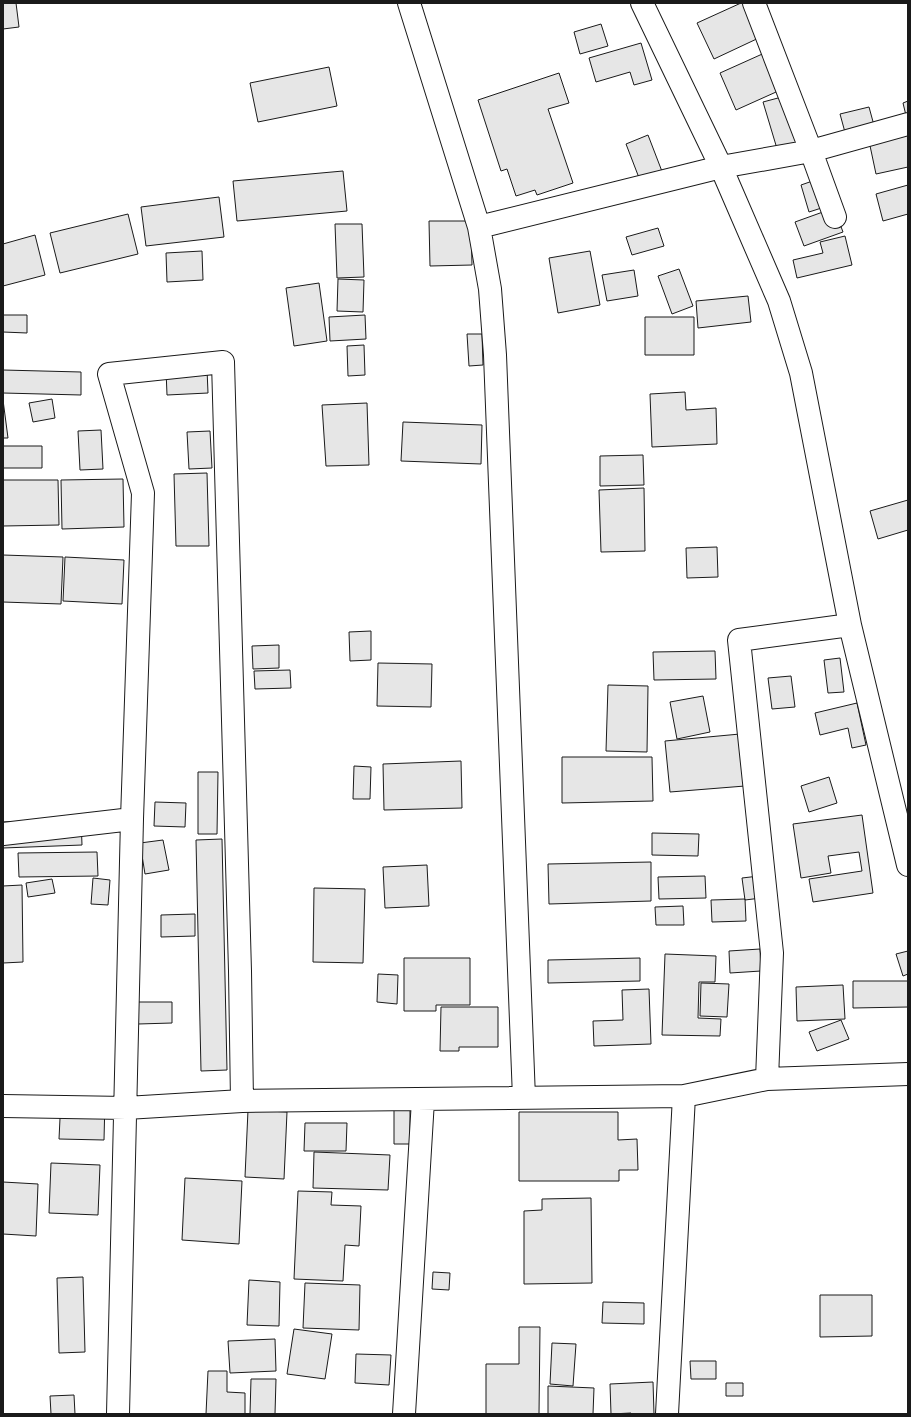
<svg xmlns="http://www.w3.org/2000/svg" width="911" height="1417" font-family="Montserrat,sans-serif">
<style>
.building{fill:#e6e6e6;stroke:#1a1a1a}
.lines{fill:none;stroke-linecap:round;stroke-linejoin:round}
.minor-casing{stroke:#1a1a1a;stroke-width:24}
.minor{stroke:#fff;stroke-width:22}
</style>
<rect width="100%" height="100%" fill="#fff"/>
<path class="building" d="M 3,3 L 16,3 L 19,27 L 3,29 Z
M 741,3 L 748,3 L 763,36 L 714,59 L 697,23 Z
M 601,24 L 608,46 L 580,54 L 574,32 Z
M 641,43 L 652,80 L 634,85 L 630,72 L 596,82 L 589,58 Z
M 769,51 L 785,88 L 736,110 L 720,73 Z
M 329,67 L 337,106 L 258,122 L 250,83 Z
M 559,73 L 569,103 L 548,109 L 573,183 L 537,195 L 535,190 L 516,196 L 507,169 L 501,171 L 478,100 Z
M 793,94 L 810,154 L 781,162 L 763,102 Z
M 908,101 L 908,124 L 903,103 Z
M 869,107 L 875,129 L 846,136 L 840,114 Z
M 908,133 L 908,167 L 876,174 L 869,141 Z
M 648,135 L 668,187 L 646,196 L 626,144 Z
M 343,171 L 347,211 L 237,221 L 233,181 Z
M 824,177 L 834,204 L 809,212 L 801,185 Z
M 908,185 L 908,214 L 883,221 L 876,194 Z
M 219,197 L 224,237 L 146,246 L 141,207 Z
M 834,208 L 843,232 L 804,246 L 795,222 Z
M 128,214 L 138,254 L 60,273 L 50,233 Z
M 429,221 L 471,221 L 472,265 L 430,266 Z
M 335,224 L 362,224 L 364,277 L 337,278 Z
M 658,228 L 664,246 L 632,255 L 626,237 Z
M 35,235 L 45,275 L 3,286 L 3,244 Z
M 845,236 L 852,265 L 797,278 L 793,260 L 823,253 L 820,242 Z
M 202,251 L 203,280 L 167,282 L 166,253 Z
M 590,251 L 600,305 L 558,313 L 549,258 Z
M 679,269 L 693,306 L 672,314 L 658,276 Z
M 634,270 L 638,296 L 607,301 L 602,275 Z
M 338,279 L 364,280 L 363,312 L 337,311 Z
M 319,283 L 327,341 L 294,346 L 286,288 Z
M 748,296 L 751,322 L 698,328 L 696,301 Z
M 3,315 L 27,315 L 27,333 L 3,332 Z
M 365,315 L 366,339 L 330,341 L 329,317 Z
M 645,317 L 694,317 L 694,355 L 645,355 Z
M 467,334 L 482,334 L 483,365 L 469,366 Z
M 364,345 L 365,375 L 348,376 L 347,346 Z
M 207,369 L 208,393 L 167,395 L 166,370 Z
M 3,370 L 81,372 L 81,395 L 3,393 Z
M 685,392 L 686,410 L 716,408 L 717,444 L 652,447 L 650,394 Z
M 52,399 L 55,418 L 33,422 L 29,403 Z
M 3,400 L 8,438 L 3,438 Z
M 367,403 L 369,465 L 326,466 L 322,405 Z
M 403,422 L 482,425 L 481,464 L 401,461 Z
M 101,430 L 103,469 L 80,470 L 78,431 Z
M 210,431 L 212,468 L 189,469 L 187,432 Z
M 3,446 L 42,446 L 42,468 L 3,468 Z
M 643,455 L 644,485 L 600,486 L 600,456 Z
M 207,473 L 209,546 L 176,546 L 174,474 Z
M 123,479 L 124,527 L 62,529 L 61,480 Z
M 3,480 L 58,480 L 59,525 L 3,526 Z
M 644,488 L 645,551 L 601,552 L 599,490 Z
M 908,500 L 908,530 L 878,539 L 870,511 Z
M 717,547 L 718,577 L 687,578 L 686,548 Z
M 3,555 L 63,557 L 61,604 L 3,602 Z
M 65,557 L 124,560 L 122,604 L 63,601 Z
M 371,631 L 371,660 L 350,661 L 349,632 Z
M 279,645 L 279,668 L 253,669 L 252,646 Z
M 715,651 L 716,679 L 654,680 L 653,652 Z
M 840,658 L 844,692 L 828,693 L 824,660 Z
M 378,663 L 432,664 L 431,707 L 377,706 Z
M 290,670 L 291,688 L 255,689 L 254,671 Z
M 791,676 L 795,707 L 772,709 L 768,678 Z
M 608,685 L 648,686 L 647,752 L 606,751 Z
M 703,696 L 710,732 L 677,739 L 670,702 Z
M 857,703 L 866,745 L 852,748 L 848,728 L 820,735 L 815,713 Z
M 740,734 L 745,786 L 670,792 L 665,741 Z
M 562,757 L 652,757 L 653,801 L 562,803 Z
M 461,761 L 462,808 L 384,810 L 383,764 Z
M 354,766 L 371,767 L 370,799 L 353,799 Z
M 198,772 L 218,772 L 217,834 L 198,834 Z
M 829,777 L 837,803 L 809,812 L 801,786 Z
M 155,802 L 186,803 L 185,827 L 154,826 Z
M 862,815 L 873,893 L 813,902 L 809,879 L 862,871 L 859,852 L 828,856 L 831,873 L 801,878 L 793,824 Z
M 81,819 L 82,845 L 3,848 L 3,822 Z
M 652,833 L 699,834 L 698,856 L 652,855 Z
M 222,839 L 227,1070 L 201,1071 L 196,840 Z
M 163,840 L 169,870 L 145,874 L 140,843 Z
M 97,852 L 98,876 L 19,877 L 18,853 Z
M 651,862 L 651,901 L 549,904 L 548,864 Z
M 427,865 L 429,906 L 385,908 L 383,867 Z
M 705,876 L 706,898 L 659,899 L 658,877 Z
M 759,876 L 761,898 L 745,900 L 742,878 Z
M 93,878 L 110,880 L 108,905 L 91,904 Z
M 52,879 L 55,893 L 28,897 L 26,883 Z
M 22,885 L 23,962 L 3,963 L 3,886 Z
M 314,888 L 365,889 L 363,963 L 313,962 Z
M 745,899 L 746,921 L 712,922 L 711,900 Z
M 683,906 L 684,925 L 656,925 L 655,907 Z
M 195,914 L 195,936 L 161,937 L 161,915 Z
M 760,949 L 761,971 L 730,973 L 729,951 Z
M 908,951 L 908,974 L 903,976 L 896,954 Z
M 665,954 L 716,956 L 715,982 L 699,982 L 698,1018 L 721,1019 L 720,1036 L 662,1035 Z
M 404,958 L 470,958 L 470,1005 L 436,1005 L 436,1011 L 404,1011 Z
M 640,958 L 640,981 L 548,983 L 548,960 Z
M 378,974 L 398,975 L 397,1004 L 377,1002 Z
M 853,981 L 908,981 L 908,1007 L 853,1008 Z
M 701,983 L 729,984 L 727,1017 L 700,1016 Z
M 843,985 L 845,1019 L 797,1021 L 796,987 Z
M 649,989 L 651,1044 L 594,1046 L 593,1021 L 623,1020 L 622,990 Z
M 138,1002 L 172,1002 L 172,1023 L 138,1024 Z
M 441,1007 L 498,1007 L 498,1047 L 459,1047 L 459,1051 L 440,1051 Z
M 841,1020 L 849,1039 L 817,1051 L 809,1032 Z
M 61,1098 L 105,1099 L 104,1140 L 59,1139 Z
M 394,1109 L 410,1109 L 410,1144 L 394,1144 Z
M 248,1110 L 287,1112 L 284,1179 L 245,1177 Z
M 519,1112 L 618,1112 L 618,1140 L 637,1139 L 638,1170 L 619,1170 L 619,1181 L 519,1181 Z
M 305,1123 L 347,1123 L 346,1151 L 304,1151 Z
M 314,1152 L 390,1155 L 388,1190 L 313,1188 Z
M 51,1163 L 100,1165 L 98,1215 L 49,1213 Z
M 185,1178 L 242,1181 L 239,1244 L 182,1240 Z
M 3,1182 L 38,1184 L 36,1236 L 3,1234 Z
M 298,1191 L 332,1192 L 331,1205 L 361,1206 L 359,1246 L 345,1245 L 343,1281 L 294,1279 Z
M 591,1198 L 592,1283 L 524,1284 L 524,1211 L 542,1210 L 542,1199 Z
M 433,1272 L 450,1273 L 449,1290 L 432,1289 Z
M 83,1277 L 85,1352 L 59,1353 L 57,1278 Z
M 249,1280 L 280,1282 L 279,1326 L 247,1325 Z
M 305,1283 L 360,1285 L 359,1330 L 303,1328 Z
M 820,1295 L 872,1295 L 872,1336 L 820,1337 Z
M 603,1302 L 644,1303 L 644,1324 L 602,1323 Z
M 519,1327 L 540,1327 L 539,1414 L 486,1414 L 486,1364 L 519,1364 Z
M 294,1329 L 332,1334 L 325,1379 L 287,1374 Z
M 275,1339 L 276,1371 L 230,1373 L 228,1341 Z
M 552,1343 L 576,1344 L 573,1386 L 550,1384 Z
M 356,1354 L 391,1355 L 389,1385 L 355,1383 Z
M 690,1361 L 716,1361 L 716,1379 L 691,1379 Z
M 208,1371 L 227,1371 L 227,1392 L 245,1393 L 245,1414 L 206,1414 Z
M 251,1379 L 276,1379 L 275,1414 L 250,1414 Z
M 653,1382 L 654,1414 L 631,1414 L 631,1413 L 611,1414 L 610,1384 Z
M 726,1383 L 743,1383 L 743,1396 L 726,1396 Z
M 548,1386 L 594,1388 L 593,1414 L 548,1414 Z
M 74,1395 L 75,1414 L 51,1414 L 50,1396 Z"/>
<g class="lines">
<defs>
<path id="minor" d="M 409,3 L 479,227 L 490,289 L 495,355 L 524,1098
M 642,3 L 721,167 L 779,301 L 801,373 L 850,625
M 754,3 L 811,151 L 835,217
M 479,227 L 721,167 L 811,151 L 908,124
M 3,834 L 132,819
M 767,1079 L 772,953 L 739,640 L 850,625 L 908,865
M 3,1106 L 126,1108 L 242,1101 L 684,1096 L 767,1079 L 908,1074
M 118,1414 L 132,819 L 143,493 L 109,374 L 223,362 L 240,971 L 242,1101
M 404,1414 L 423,1100
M 667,1414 L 684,1096"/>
</defs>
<use href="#minor" class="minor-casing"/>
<use href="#minor" class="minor"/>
</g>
<rect width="911" height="1417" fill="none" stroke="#1a1a1a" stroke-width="8"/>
</svg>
